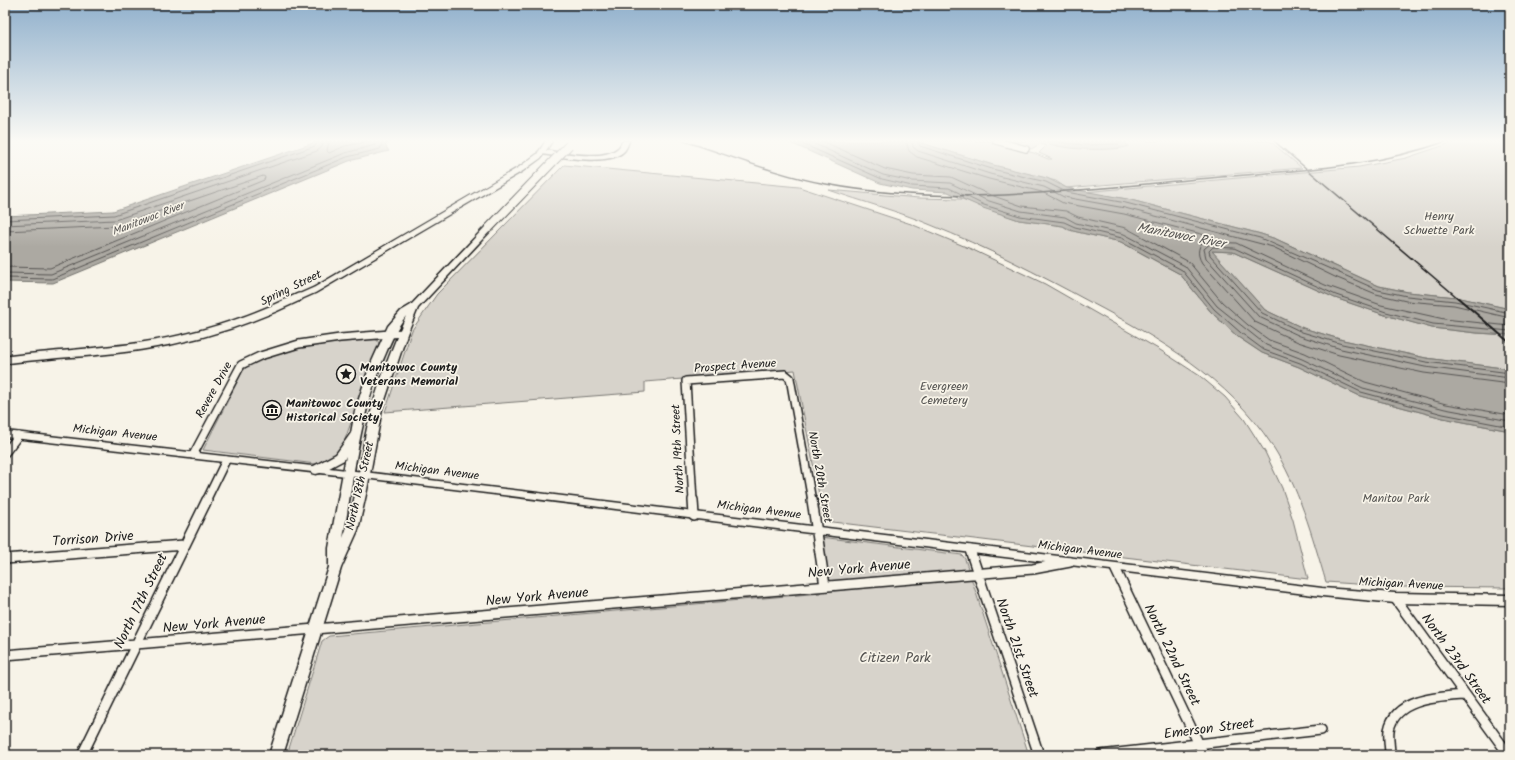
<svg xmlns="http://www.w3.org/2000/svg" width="1515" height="760" font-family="Kalam,sans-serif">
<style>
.green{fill:#d7d3cb;stroke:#7a7874}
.water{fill:#aca9a2;stroke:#72716c}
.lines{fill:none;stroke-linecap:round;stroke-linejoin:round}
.shore{stroke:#565452;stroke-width:1}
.minor-far2-casing{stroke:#1c1c1c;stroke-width:8}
.minor-far1-casing{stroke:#1c1c1c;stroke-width:10}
.minor-casing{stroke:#1c1c1c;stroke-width:12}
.tertiary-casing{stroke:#1c1c1c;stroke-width:3}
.secondary-casing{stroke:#1c1c1c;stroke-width:3}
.minor-far2{stroke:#f7f3e8;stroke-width:5.5}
.minor-far1{stroke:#f7f3e8;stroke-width:7}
.minor{stroke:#f7f3e8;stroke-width:9}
.tertiary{fill:#f7f3e8;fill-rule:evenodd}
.secondary{fill:#f7f3e8;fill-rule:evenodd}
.rail-far1{stroke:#1c1c1c;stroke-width:1.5}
.rail{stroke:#1c1c1c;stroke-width:2}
.secondary-bridge-casing{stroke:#1c1c1c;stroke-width:10;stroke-linecap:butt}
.secondary-bridge{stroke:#f7f3e8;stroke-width:8}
.labels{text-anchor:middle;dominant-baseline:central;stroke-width:3.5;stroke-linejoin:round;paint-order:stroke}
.far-water-label{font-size:11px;font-style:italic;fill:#565452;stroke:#f7f3e8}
.park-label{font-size:12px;fill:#545351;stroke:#f7f3e8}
.street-label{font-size:12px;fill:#1c1c1c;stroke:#f7f3e8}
.poi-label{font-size:12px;font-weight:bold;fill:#1c1c1c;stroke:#f7f3e8;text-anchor:start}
.water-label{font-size:13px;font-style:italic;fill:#565452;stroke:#f7f3e8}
.near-street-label{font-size:14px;fill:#1c1c1c;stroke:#f7f3e8}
.near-park-label{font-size:14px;fill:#545351;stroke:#f7f3e8}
</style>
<rect width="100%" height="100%" fill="#f7f3e8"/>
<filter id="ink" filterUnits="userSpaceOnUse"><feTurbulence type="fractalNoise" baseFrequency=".025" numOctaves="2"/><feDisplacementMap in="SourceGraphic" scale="8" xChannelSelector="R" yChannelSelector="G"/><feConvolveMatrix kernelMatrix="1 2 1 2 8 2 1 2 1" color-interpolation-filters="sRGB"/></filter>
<g filter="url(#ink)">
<path class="green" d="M 915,141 L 989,141 L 1009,147 L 1034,153 L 1048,159 L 1052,159 L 1039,153 L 1046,146 L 1040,144 L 1031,149 L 1012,141 L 1270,141 L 1302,168 L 1066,188 L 1056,181 L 993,165 Z
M 1457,141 L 1510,141 L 1510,309 L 1456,297 L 1408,292 L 1379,286 L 1276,239 L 1261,234 L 1127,199 L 1084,192 L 1359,167 L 1406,158 Z
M 564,165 L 799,187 L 911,224 L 971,249 L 1045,284 L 1160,350 L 1200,376 L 1225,397 L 1244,419 L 1265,452 L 1282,488 L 1293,520 L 1308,579 L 824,521 L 795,370 L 645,382 L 645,392 L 385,412 L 412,330 L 437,294 Z
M 829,190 L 919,198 L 962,199 L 1019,220 L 1063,226 L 1069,230 L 1121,242 L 1180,274 L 1211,312 L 1238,337 L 1262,353 L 1299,367 L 1360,396 L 1443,418 L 1510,431 L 1510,588 L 1400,587 L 1326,582 C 1312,535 1299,487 1272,445 C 1228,378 1160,339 1090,302 C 1038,274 986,247 931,225 C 898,211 863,202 829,190 Z
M 1211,251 L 1233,252 L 1335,298 L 1385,315 L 1432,328 L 1477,333 L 1510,335 L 1510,369 L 1426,358 L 1343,340 L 1303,328 L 1265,310 Z
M 373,339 L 377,340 L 379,343 L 342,448 L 339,453 L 323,464 L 316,464 L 203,450 L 242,372 C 259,347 344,342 373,339 Z
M 813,536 L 962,555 L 965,559 L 1029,755 L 287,755 L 322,641 L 329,636 L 821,593 Z"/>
<path class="water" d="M 319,141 L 393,141 L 385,145 L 389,151 L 349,161 L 53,283 L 5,282 L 5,216 L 113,211 Z
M 786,141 L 915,141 L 993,165 L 1047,178 L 1067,188 L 1127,199 L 1261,234 L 1276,239 L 1379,286 L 1408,292 L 1456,297 L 1510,309 L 1510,335 L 1477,333 L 1432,328 L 1385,315 L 1335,298 L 1233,252 L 1212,251 L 1265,310 L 1303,328 L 1343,340 L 1426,358 L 1510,369 L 1510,431 L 1443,418 L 1360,396 L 1299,367 L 1262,353 L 1238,337 L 1211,312 L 1180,274 L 1121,242 L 1073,231 L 1063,226 L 1019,220 L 983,208 L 948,192 L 912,190 L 880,183 Z
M 1043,141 L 1123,141 L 1129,146 C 1115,152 1055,150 1043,141 Z"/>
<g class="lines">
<path class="shore" d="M 329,141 L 327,151 L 329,153 L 345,146 L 370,141
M 796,141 L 882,179 L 912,186 L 949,188 L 984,205 L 1020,216 L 1064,222 L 1075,227 L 1122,238 L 1182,270 L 1214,309 L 1241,333 L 1264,350 L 1300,363 L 1361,392 L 1443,414 L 1510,427
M 808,141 L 883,175 L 912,181 L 950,183 L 986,200 L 1021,211 L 1065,217 L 1076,223 L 1124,234 L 1185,266 L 1217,306 L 1266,345 L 1302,359 L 1363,388 L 1445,409 L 1510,421
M 822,141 L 885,169 L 913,175 L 951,177 L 988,194 L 1022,206 L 1066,211 L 1078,217 L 1126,228 L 1189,262 L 1222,302 L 1248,325 L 1269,340 L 1305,353 L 1365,382 L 1446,404 L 1510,415
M 906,141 L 909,151 L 917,157 L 989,179 L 1042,192 L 1063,203 L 1124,214 L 1205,235 L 1206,238 C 1198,246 1196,253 1202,263 L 1255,322 L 1298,342 L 1339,355 L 1424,373 L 1510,384
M 912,141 L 913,147 L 918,151 L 990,174 L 1044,187 L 1064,197 L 1125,208 L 1273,247 L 1335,277 L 1376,294 L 1406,301 L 1454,305 L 1510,318
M 917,141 L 920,146 L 992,169 L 1046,182 L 1066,192 L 1126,203 L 1260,238 L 1378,290 L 1407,296 L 1455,301 L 1510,313
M 1050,141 L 1084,145 L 1119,144 L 1121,141
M 5,220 L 114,215 L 315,146 L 318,141
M 5,225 L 115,220 L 317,151 L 322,147 L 323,141
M 5,231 L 116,226 L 263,176 L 265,177 L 264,180 L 50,268 L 5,267
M 5,273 L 51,274 L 345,153 L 375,145 L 378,141
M 5,278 L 52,279 L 347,157 L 380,149 L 382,143 L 385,141
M 1510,326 L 1444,319 L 1381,305 L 1325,285 L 1236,243 L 1212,242 L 1204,249 L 1206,258 L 1259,317 L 1300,336 L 1341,349 L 1425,367 L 1510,378
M 1510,331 L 1433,324 L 1386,312 L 1336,295 L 1234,248 L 1213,247 L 1209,251 L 1210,255 L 1262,313 L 1302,332 L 1342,344 L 1426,362 L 1510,373"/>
<defs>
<path id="minor-far2" d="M 996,141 L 1026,149
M 297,298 L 315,290 L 521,169 L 539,156 L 549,141"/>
<path id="minor-far1" d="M 5,360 C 50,354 97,353 142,346 C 196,338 250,321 299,297
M 5,453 L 18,436
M 193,455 L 241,365 L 260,356 L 299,344 L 340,338 L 403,333
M 206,501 L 226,460
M 693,501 L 686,381 L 785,374 L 790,378 L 812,501"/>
<path id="minor" d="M 693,500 L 694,516
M 812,500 L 825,586
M 970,550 L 1039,755
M 5,559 L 184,545
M 1115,568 L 1204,755
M 1395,598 L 1509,755
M 5,655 L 1033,569 L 1070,562
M 82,755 L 207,500
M 1100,755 L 1321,730
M 1390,755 C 1390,747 1388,738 1389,730 C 1395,698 1439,697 1465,695"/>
<path id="tertiary" d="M 5,431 L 364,472 L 1322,588 L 1395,593 L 1510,595 L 1510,605 L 1395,603 L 1322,596 L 364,478 L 5,437 Z"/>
<path id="secondary" d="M 623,141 L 629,141 C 628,144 627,147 625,150 C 612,167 561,157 542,154 L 538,152 L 542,150 C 561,152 603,162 618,148 C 620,147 621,143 623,141 Z
M 486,226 L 492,226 L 493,228 L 418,308 L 407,334 L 382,409 L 367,490 L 358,530 L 341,568 L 283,755 L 269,755 L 329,567 L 329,548 L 346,456 L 344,460 L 320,473 L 316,474 L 312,473 L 310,470 L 312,467 L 336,454 L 351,433 L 355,411 L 369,368 L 388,326 L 401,311 L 411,305 ZM 406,316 C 390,352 376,389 367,428 C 359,464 357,502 343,538 C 354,476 360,411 386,353 C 392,339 397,327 406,316 Z"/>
</defs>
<use href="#minor-far2" class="minor-far2-casing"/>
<use href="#minor-far1" class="minor-far1-casing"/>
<use href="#minor" class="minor-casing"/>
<use href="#tertiary" class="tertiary-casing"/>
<use href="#secondary" class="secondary-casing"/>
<use href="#minor-far2" class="minor-far2"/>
<use href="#minor-far1" class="minor-far1"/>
<use href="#minor" class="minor"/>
<use href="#tertiary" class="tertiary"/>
<use href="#secondary" class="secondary"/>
<path class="rail-far1" d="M 684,141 C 731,156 777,175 826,184 C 957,209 1090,188 1221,177 C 1299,170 1372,168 1447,141
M 1274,141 L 1458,298"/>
<path class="rail" d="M 1457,297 L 1510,343"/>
<defs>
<path id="secondary-bridge" d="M 489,228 L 569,145"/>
</defs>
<use href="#secondary-bridge" class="secondary-bridge-casing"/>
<use href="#secondary-bridge" class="secondary-bridge"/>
</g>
</g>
<linearGradient id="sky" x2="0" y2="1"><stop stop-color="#90b0cc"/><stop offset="0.57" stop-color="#fbfaf5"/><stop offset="1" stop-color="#fbfaf5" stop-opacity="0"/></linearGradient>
<rect width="1515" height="247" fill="url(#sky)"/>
<defs>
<symbol id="sight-ring" viewBox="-11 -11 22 22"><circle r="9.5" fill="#f7f3e8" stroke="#1c1c1c" stroke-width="1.5"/><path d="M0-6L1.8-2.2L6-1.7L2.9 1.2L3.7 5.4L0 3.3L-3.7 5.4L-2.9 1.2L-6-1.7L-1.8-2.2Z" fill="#1c1c1c"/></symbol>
<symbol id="museum-ring" viewBox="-11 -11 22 22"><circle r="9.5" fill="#f7f3e8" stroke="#1c1c1c" stroke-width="1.5"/><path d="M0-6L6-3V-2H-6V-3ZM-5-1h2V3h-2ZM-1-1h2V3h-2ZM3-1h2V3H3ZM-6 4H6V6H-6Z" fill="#1c1c1c"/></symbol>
</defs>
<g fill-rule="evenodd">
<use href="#sight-ring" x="335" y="363" width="22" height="22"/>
<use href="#museum-ring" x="261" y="399" width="22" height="22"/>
</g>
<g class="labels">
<g class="far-water-label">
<text transform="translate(148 219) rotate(-21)">Manitowoc River</text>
</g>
<g class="park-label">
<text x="1439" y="216">Henry<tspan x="1439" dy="14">Schuette Park</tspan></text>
<text x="944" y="386">Evergreen<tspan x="944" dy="14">Cemetery</tspan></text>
<text x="1396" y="498">Manitou Park</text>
</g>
<g class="street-label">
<text transform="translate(291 288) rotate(-26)">Spring Street</text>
<text transform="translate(735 366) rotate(-4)">Prospect Avenue</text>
<text transform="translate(214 390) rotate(-61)">Revere Drive</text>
<text transform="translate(115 433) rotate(6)">Michigan Avenue</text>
<text transform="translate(678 449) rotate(-93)">North 19th Street</text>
<text transform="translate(437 471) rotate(7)">Michigan Avenue</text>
<text transform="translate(820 477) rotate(80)">North 20th Street</text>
<text transform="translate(360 486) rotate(-77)">North 18th Street</text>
<text transform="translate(759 510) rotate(7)">Michigan Avenue</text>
<text transform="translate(1080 550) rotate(7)">Michigan Avenue</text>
<text transform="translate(1401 584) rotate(3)">Michigan Avenue</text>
</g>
<g class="poi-label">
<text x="360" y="367">Manitowoc County<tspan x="360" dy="14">Veterans Memorial</tspan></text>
<text x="286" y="403">Manitowoc County<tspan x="286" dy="14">Historical Society</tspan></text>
</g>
<g class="water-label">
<text transform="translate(1181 236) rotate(11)">Manitowoc River</text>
</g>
<g class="near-street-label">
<text transform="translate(93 539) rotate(-4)">Torrison Drive</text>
<text transform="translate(859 569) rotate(-5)">New York Avenue</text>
<text transform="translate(537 597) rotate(-5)">New York Avenue</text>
<text transform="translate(141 601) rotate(-64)">North 17th Street</text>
<text transform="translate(214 624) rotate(-5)">New York Avenue</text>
<text transform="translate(1017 648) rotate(71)">North 21st Street</text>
<text transform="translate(1172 655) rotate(64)">North 22nd Street</text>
<text transform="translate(1456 659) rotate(54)">North 23rd Street</text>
<text transform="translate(1209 729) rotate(-7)">Emerson Street</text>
</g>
<g class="near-park-label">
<text x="895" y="658">Citizen Park</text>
</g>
</g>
<rect width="1515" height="760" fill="none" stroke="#f7f3e8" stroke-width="20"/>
<rect x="10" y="10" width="1495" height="740" fill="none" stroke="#1c1c1c" stroke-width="1.5" filter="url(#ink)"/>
</svg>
